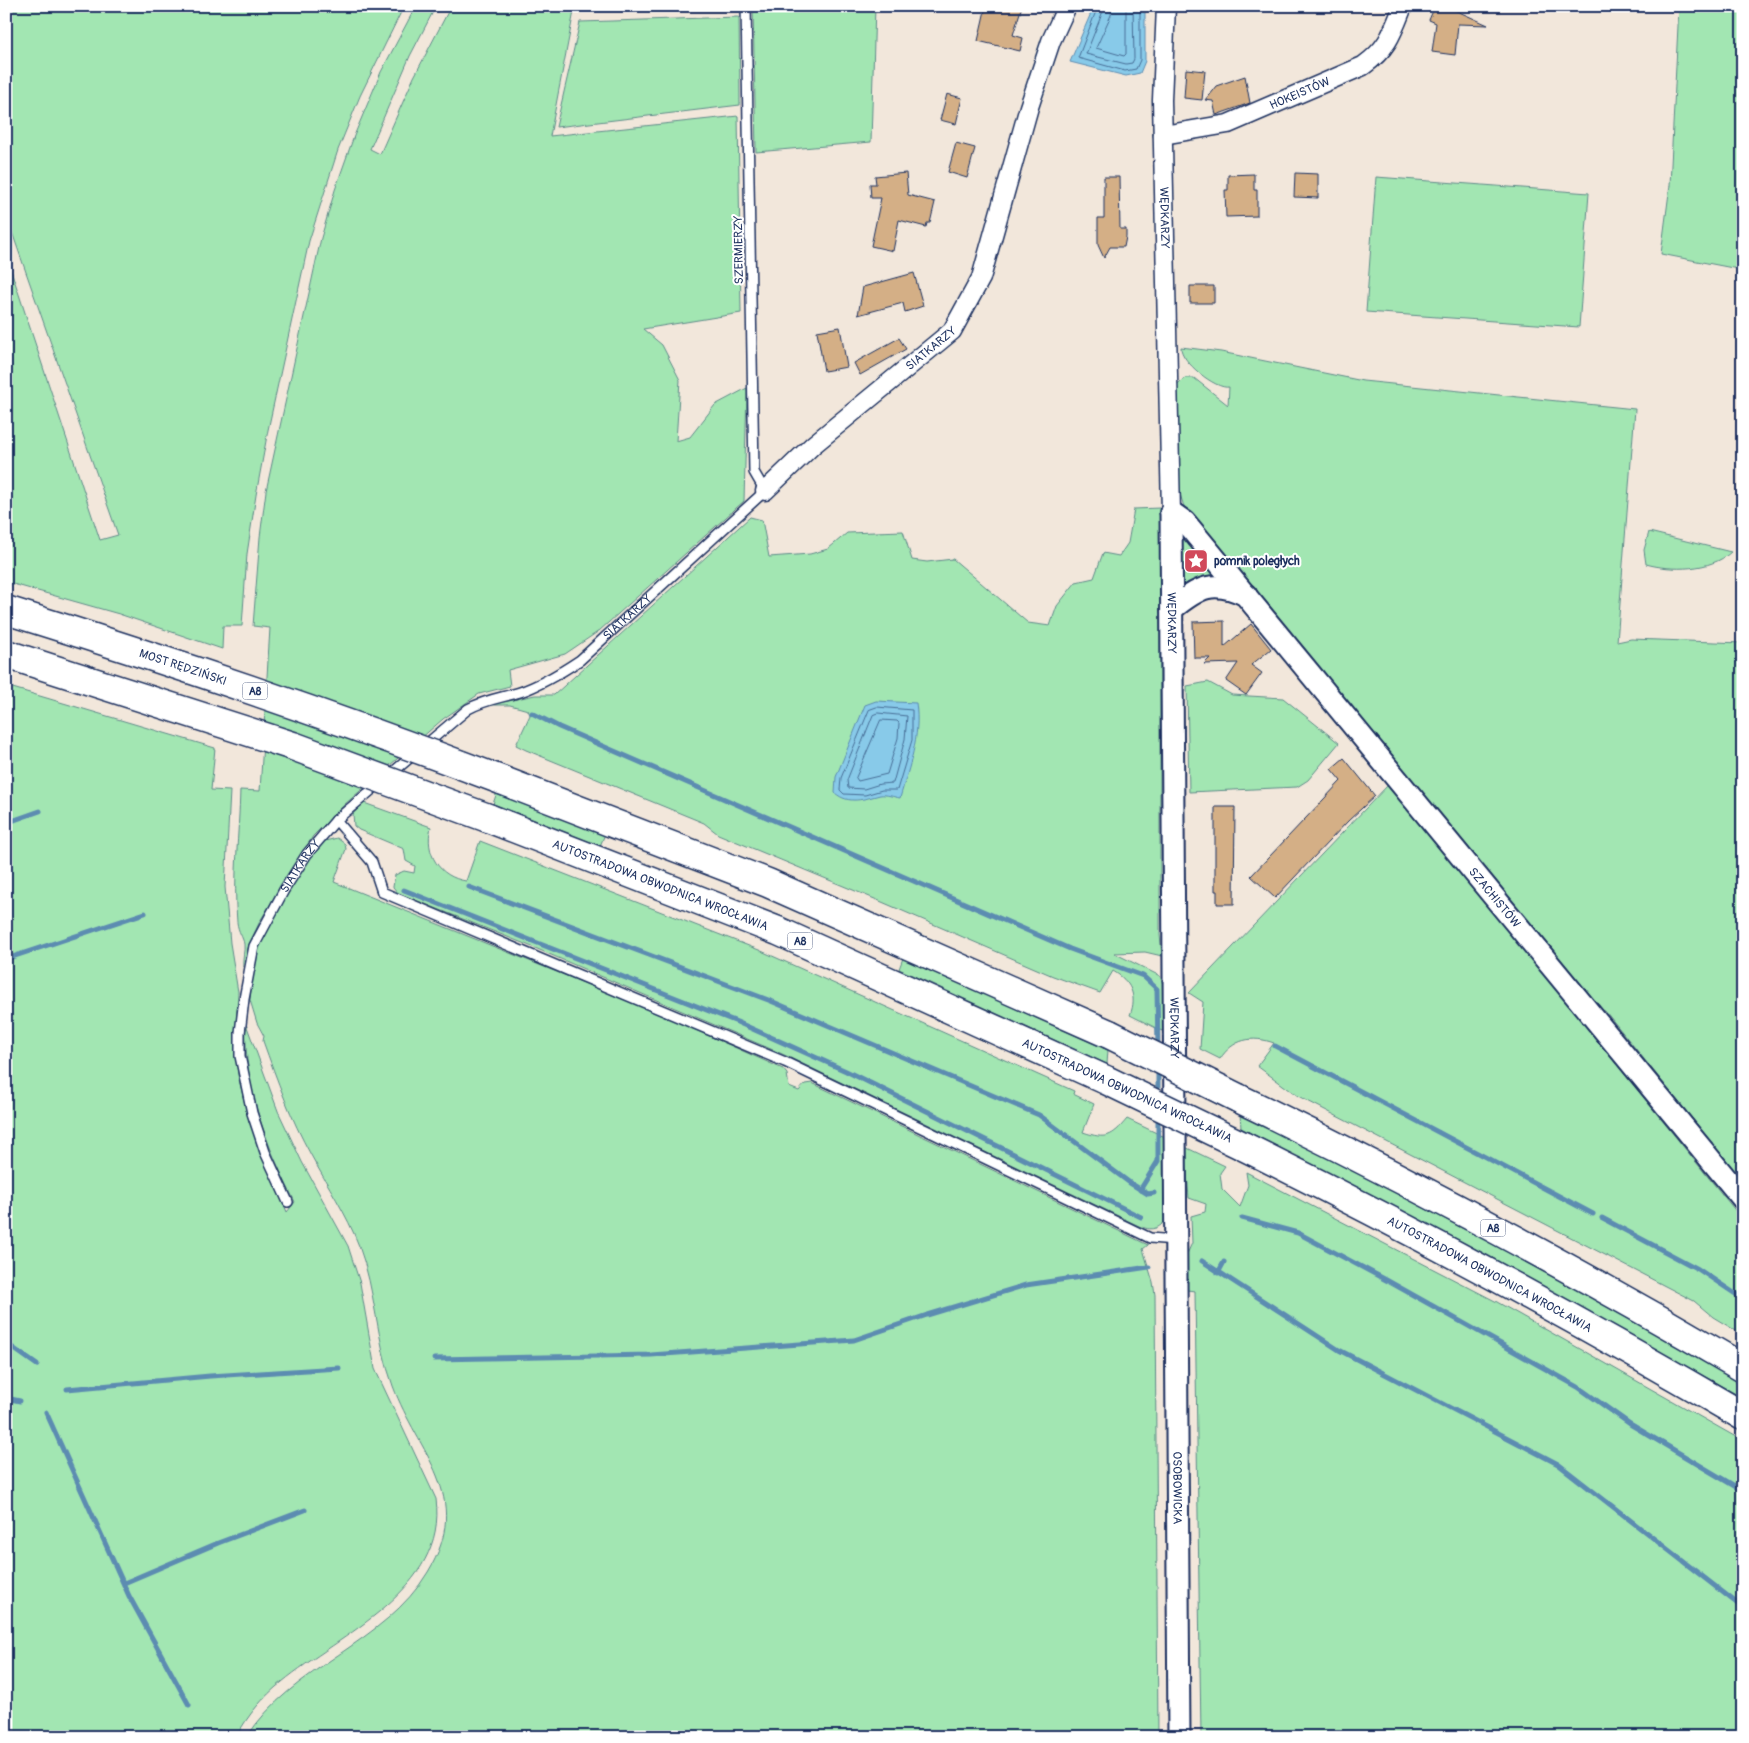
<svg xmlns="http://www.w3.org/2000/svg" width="1749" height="1743" font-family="Pangolin,sans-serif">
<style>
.green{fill:#a2e6b2;stroke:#5e8a88}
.water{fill:#88cae9;stroke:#5c8cb1}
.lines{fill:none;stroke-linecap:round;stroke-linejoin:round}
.shore{stroke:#476d96;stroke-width:1}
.stream{stroke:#5c8cb1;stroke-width:5}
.building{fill:#d4af86;stroke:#1b2f5e}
.service-casing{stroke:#1b2f5e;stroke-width:12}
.minor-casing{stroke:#1b2f5e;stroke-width:21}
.tertiary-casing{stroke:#1b2f5e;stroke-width:25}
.motorway-casing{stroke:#1b2f5e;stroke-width:31}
.service{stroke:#fff;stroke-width:9}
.minor{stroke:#fff;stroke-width:18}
.tertiary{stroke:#fff;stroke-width:21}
.motorway{stroke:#fff;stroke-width:28}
.motorway-bridge-casing{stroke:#1b2f5e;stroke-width:31;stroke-linecap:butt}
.motorway-bridge{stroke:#fff;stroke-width:28}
.labels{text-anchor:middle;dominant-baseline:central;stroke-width:4;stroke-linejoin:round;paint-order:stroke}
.shield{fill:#fff;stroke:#5f6d8e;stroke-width:1}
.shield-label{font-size:11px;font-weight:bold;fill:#1b2f5e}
.street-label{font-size:12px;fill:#1b2f5e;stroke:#fff}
.poi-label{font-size:12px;font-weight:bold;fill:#1b2f5e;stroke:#fff;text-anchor:start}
</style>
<rect width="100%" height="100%" fill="#f2e7db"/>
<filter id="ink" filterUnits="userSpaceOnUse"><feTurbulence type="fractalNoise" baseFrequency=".02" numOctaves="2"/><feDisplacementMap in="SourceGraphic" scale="10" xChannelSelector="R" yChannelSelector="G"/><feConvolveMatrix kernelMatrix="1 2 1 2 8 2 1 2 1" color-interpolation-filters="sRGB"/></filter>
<g filter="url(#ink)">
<path class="green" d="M 6,6 L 404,6 L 360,96 L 338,150 L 309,241 L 268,430 L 256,495 L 247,554 L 242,626 L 223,626 L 222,649 L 119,614 L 6,582 L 6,255 L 100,540 L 118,535 L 6,215 Z
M 416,6 L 436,6 L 410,56 L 370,149 L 380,154 L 414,77 L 451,6 L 575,6 L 550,136 L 738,116 L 741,313 L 643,329 L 662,345 L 680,380 L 676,441 L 690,437 L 715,405 L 747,388 L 744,501 L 599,631 L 565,654 L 508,670 L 510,686 L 479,694 L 443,719 L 344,805 L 313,836 L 260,921 L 249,945 L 243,967 C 242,958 245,951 244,944 C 243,937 238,932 237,922 C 233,879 239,834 240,790 L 260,791 L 270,628 L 253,626 L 260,537 L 266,491 L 321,238 L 335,190 L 354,136 L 381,72 Z
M 753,6 L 875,6 L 871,142 L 756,152 Z
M 1679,6 L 1743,6 L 1743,270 L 1661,254 L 1670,185 Z
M 739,17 L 740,105 L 556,127 L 580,22 Z
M 1376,177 L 1589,193 L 1579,327 L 1366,312 Z
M 1181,347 L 1221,352 L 1363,381 L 1635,409 L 1617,642 L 1631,639 L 1743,643 L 1743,1181 L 1605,1011 L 1598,1009 L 1190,519 C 1169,483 1176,427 1175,386 L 1185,378 L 1194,378 L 1228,405 L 1229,387 C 1216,390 1180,361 1181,347 Z
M 1160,508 L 1160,935 L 1162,956 L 1145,952 L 1114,953 L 1160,976 L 1165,990 L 1164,1032 L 1130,1015 C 1138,995 1130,981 1113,971 L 1100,993 L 1053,976 L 882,902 L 718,834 L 704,823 L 526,750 L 516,745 L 530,715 L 528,710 L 510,705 L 489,705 L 535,695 L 554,695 L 750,517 L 762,520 L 769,557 L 810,554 L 828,549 L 847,533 L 903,531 L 912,560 L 927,562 L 953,559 L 1028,623 L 1050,626 L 1057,606 L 1076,582 L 1094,578 L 1103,553 L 1119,556 L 1128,543 L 1134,509 Z
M 1649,532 L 1731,552 C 1711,571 1671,571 1646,564 L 1644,550 Z
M 1182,535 L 1186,535 L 1219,576 L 1182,587 Z
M 1208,682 L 1232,695 L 1283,698 L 1339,743 L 1308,780 L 1297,787 L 1189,792 L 1187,686 Z
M 6,686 L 215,748 L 211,790 L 230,791 L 225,887 L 230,943 L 238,992 L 235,1048 L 238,1075 L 249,1121 L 287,1212 L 295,1202 C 267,1146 243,1088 246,1024 L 278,1111 L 302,1162 L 348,1246 L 360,1283 L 375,1369 L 436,1499 C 448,1590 340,1634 282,1682 C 263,1697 248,1715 236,1737 L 6,1737 Z
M 1389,784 L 1743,1220 L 1743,1335 L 1713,1317 L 1694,1301 L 1298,1096 L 1257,1066 L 1274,1043 C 1252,1035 1233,1039 1220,1059 L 1200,1049 L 1203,1002 L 1189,993 Z
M 497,792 L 605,834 L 600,846 L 493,804 Z
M 364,803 L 431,827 C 424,853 439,877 466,881 L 480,841 L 759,950 L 1074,1091 L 1073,1094 L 1094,1104 L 1083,1132 C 1106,1140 1112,1137 1127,1119 L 1167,1138 L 1167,1218 C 1159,1230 1151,1231 1139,1226 L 780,1053 L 535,948 L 398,893 L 393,887 L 395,875 L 404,871 L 414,873 L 415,866 L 406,861 L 404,849 L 359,830 L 354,826 L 353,814 Z
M 337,838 L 345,844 L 346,849 L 334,882 L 658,1013 L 783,1069 L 787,1074 L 789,1087 L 799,1091 L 805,1084 L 812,1083 L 1148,1245 L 1143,1249 L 1153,1282 L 1155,1295 L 1158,1737 L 247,1737 C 292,1666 385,1644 428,1572 C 474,1496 418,1454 393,1386 C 376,1340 376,1291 359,1246 C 347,1214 327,1185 311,1155 C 291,1119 277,1080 263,1041 L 264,1036 L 257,1023 L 250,1000 L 254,961 L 261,940 L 313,851 L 321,842 Z
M 903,958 L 1108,1050 L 1107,1064 L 899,969 Z
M 1240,1114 C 1410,1199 1578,1288 1743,1384 L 1743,1398 L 1489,1256 L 1241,1128 Z
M 1185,1147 L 1225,1166 L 1220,1173 L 1222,1189 L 1240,1207 L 1248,1185 L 1246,1172 L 1497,1302 L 1743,1441 L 1743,1737 L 1201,1737 L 1195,1291 L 1187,1290 L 1183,1263 L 1192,1243 L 1191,1216 L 1205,1212 L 1206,1204 L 1189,1198 Z"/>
<path class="water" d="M 1094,6 L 1145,6 L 1145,61 L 1140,73 L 1126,76 L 1070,62 Z
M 876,701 L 916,703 C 921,736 909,767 900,798 C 894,797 886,794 880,795 C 864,799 849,805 835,793 L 836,777 L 865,705 Z"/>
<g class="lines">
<path class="shore" d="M 1098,6 L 1078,58 L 1125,71 L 1136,69 L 1140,60 L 1140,6
M 1105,6 L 1086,54 L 1126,64 L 1132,63 L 1134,59 L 1133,6
M 1112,6 L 1111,15 L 1096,48 L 1124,56 L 1126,54 L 1126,6
M 877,707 L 912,710 L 912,740 L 897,790 L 882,790 L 865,795 L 844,794 L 840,790 L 841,778 L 869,710 Z
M 878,713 L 907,716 L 905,739 L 893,783 L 880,784 L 864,789 L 848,788 L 847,780 L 873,715 Z
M 881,720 L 897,721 L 899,723 L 898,738 L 887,774 L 858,781 L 856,778 Z"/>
<path class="stream" d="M 532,713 L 559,727 L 1070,949 L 1143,976 L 1157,989 L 1158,1049
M 6,823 L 40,811
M 469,887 L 771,1001 L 1039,1115 L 1130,1183 L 1148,1194 L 1154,1193
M 404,890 L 737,1022 L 846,1071 L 1141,1217
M 6,959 L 145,913
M 1275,1046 L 1593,1214
M 1158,1067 L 1158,1096
M 1140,1190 L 1158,1161 L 1158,1115
M 1242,1218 L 1298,1233 L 1388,1281 L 1578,1387 L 1630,1424 L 1743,1491
M 1602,1218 L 1698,1269 L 1743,1299
M 1202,1261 L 1339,1350 L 1558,1464 L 1743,1608
M 1218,1273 L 1224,1262
M 6,1343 L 37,1365
M 434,1359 L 651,1355 L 854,1340 L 927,1315 L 1026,1285 L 1149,1267
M 67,1389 L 210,1376 L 339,1368
M 6,1398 L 20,1401
M 46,1412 L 129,1596 L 189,1705
M 124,1583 L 218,1543 L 305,1510"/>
</g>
<path class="building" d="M 986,6 L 1022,6 L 1013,35 L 1023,38 L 1020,51 L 978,41 Z
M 1435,6 L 1446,6 L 1488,25 L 1458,24 L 1455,55 L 1432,52 L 1436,23 L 1429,20 Z
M 1186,69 L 1205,71 L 1202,100 L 1184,98 Z
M 1245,76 L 1250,103 L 1216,115 L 1213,101 L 1205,100 L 1216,86 Z
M 947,94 L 962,98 L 956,124 L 940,120 Z
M 956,143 L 975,148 L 967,178 L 948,172 Z
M 906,173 L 908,195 L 935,202 L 930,223 L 927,223 L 926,227 L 899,220 L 893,251 L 871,246 L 881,198 L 871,198 L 870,184 L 876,184 L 875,176 Z
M 1295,173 L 1318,174 L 1318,198 L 1294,197 Z
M 1254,174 L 1254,190 L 1257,190 L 1257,216 L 1226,217 L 1225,190 L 1228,190 L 1228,175 Z
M 1104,177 L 1119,177 L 1120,229 L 1126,229 L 1126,237 L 1124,247 L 1110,247 L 1104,258 L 1098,245 L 1098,218 L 1104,218 Z
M 914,273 L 923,306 L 905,312 L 903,303 L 858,315 L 863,287 Z
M 1190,286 L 1214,286 L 1214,303 L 1190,303 Z
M 840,327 L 847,367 L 824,371 L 817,331 Z
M 899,338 L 906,349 L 860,375 L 854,363 Z
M 1224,621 L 1224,647 L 1251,624 L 1271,649 L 1251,665 L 1262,673 L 1246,695 L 1226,681 L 1238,663 L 1204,664 L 1210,658 L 1194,658 L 1193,622 Z
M 1344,758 L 1375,796 L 1348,821 L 1275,898 L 1251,876 L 1341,781 L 1331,769 Z
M 1215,807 L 1235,807 L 1234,904 L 1217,904 L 1217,891 L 1215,891 Z"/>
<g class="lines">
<defs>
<g id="service">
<path d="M 336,820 L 372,862 L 382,892 L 785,1062 L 1150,1238 L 1175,1240"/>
<path id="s1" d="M 288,1202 L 265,1152 L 252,1113 L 240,1056 L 240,1033 L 244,999 L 254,946 L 284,890 L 307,854 L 336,820 L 468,709 C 486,699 501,698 520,692 C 541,685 562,672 580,660 L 765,491 L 754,472 L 746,6"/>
</g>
<g id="minor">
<path id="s2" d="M 1166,6 L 1162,100 L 1171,512"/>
<path id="s3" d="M 1163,135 L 1228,124 L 1363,66 C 1388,48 1392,34 1403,6"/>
<path id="s4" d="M 765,491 L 813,445 L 952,331 L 981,278 L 1029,107 L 1051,41 L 1067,6"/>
</g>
<g id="tertiary">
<path id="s5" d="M 1171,512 L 1179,1737"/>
<path id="s6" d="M 1171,512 L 1185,522 L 1200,540 L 1743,1199"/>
<path d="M 1172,609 C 1199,587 1213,579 1246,595"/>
</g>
<g id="motorway">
<path d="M 501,780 L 768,883 L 1109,1034"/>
<path id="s7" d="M 488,818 L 778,931 L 1106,1080"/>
<path d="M 1238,1098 C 1410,1181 1578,1271 1743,1368"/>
<path id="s8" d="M 1243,1146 C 1413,1230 1579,1320 1743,1416"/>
</g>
</defs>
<use href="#service" class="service-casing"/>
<use href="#minor" class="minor-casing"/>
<use href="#tertiary" class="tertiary-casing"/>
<use href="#motorway" class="motorway-casing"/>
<use href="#service" class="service"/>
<use href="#minor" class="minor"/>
<use href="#tertiary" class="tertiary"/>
<use href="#motorway" class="motorway"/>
<defs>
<g id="motorway-bridge">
<path id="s9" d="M 6,610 C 173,662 338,718 501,780"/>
<path d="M 6,654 L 293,746 L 488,818"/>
<path d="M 1109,1034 L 1238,1098"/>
<path d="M 1106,1080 L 1243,1146"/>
</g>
</defs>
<use href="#motorway-bridge" class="motorway-bridge-casing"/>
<use href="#motorway-bridge" class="motorway-bridge"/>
</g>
</g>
<defs>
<symbol id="sight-square" viewBox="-11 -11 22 22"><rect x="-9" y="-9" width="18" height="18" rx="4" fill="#d1495b" stroke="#fff"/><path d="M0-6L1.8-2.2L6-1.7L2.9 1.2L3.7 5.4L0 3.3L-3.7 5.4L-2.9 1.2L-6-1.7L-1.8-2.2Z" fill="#fff"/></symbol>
</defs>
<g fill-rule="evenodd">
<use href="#sight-square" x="1182" y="547" width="28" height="28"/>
</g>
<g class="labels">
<g class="shield">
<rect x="242.5" y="682.5" width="25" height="17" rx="4"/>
<rect x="787.5" y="932.5" width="25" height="17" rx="4"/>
<rect x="1480.5" y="1219.5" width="25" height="17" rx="4"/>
</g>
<g class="shield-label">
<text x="255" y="691">A8</text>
<text x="800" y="941">A8</text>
<text x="1493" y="1228">A8</text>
</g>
<g class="street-label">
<text stroke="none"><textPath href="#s3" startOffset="144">HOKEISTÓW</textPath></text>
<text stroke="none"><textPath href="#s2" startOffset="212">WĘDKARZY</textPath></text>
<text transform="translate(739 250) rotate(-91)">SZERMIERZY</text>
<text stroke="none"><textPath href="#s4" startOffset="219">SIATKARZY</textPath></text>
<text stroke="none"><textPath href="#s1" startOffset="776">SIATKARZY</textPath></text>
<text stroke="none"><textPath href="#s5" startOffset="111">WĘDKARZY</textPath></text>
<text stroke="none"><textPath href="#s9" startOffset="186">MOST RĘDZIŃSKI</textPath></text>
<text stroke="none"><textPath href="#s1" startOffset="358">SIATKARZY</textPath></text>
<text stroke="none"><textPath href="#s7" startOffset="185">AUTOSTRADOWA OBWODNICA WROCŁAWIA</textPath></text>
<text stroke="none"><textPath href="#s6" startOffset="504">SZACHISTÓW</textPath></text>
<text stroke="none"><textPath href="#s5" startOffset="516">WĘDKARZY</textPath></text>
<text transform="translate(1127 1091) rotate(25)">AUTOSTRADOWA OBWODNICA WROCŁAWIA</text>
<text stroke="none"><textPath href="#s8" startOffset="278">AUTOSTRADOWA OBWODNICA WROCŁAWIA</textPath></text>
<text stroke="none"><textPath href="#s5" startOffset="976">OSOBOWICKA</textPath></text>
</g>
<g class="poi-label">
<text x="1214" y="561">pomnik poległych</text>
</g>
</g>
<rect width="1749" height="1743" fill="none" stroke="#fff" stroke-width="25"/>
<rect x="12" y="12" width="1724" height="1718" fill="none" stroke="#1b2f5e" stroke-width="2" filter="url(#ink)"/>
</svg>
